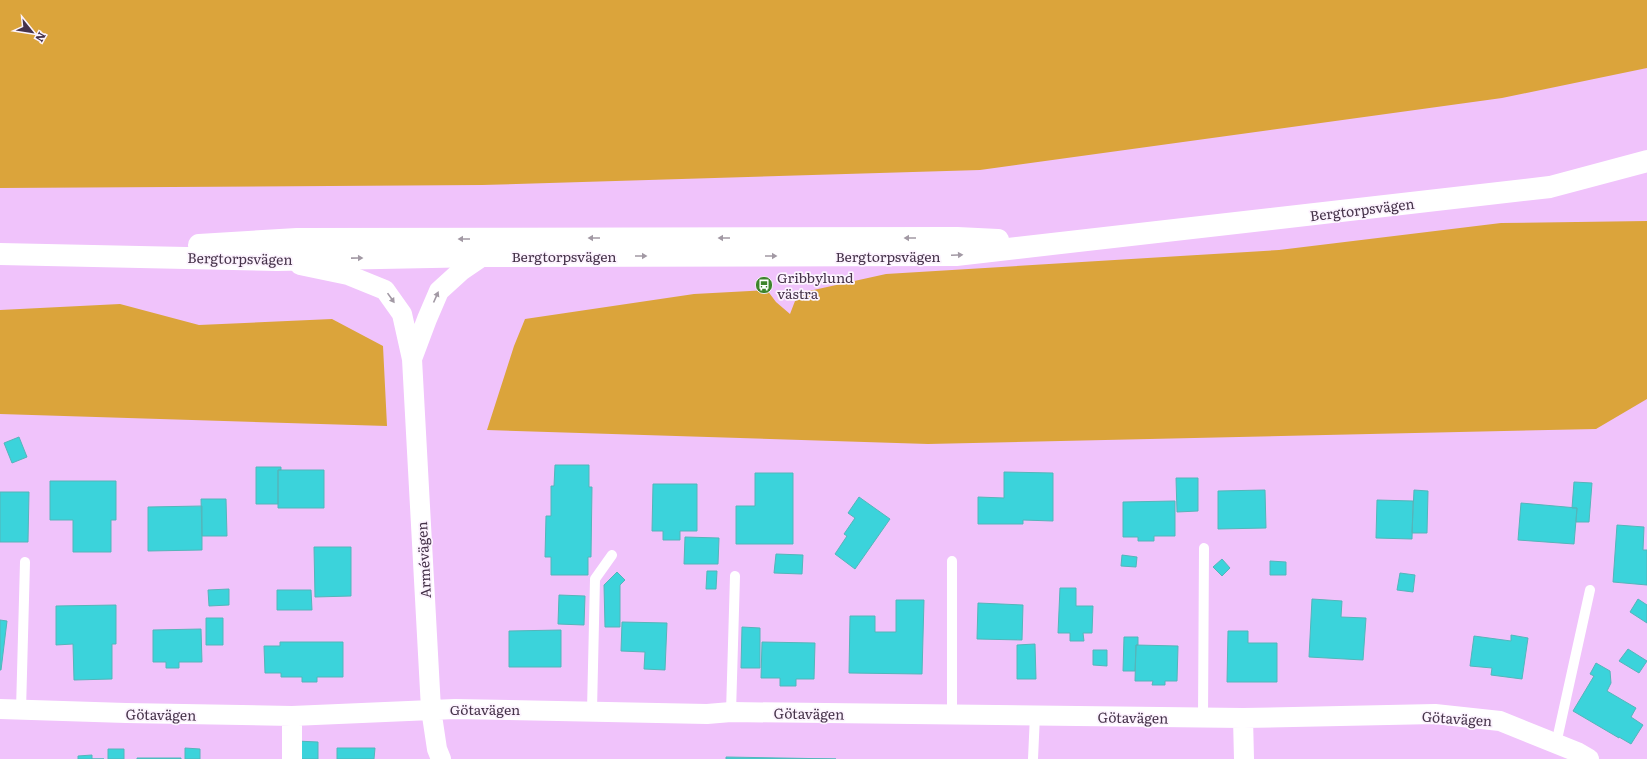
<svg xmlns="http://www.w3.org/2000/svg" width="1647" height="759" font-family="Literata,serif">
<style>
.green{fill:#dba43b}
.building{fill:#3bd3db;stroke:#55b5ba}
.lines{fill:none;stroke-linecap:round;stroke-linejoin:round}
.lane{stroke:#fff;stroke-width:10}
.street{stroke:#fff;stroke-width:20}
.secondary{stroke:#fff;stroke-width:22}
.oneway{fill:#a299a4}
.labels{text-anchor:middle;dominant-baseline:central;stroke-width:3.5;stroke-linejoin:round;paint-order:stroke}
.street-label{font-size:14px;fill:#46334a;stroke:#fcf3fe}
.poi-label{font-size:14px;fill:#46334a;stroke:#fcf3fe;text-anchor:start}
</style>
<rect width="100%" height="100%" fill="#f0c3fb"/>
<path class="green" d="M 0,0 L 1647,0 L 1647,68 L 1502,98 L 980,170 L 482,185 L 0,188 Z
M 1647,221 L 1647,399 L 1596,429 L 928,444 L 487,430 L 514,346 L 525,319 L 694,294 L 767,290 L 776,302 L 790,314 L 795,301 L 809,291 L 886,274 L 1279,250 L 1501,223 Z
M 120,304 L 199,325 L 332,319 L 383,346 L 387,426 L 0,414 L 0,310 Z"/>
<path class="building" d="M 19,437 L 27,457 L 12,463 L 4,443 Z
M 555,465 L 589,465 L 589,487 L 592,487 L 591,557 L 588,557 L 588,575 L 551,575 L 551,557 L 545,557 L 546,516 L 551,516 L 551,486 L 554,486 Z
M 256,467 L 281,467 L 281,470 L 278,470 L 278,504 L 256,504 Z
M 278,470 L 324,470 L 324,508 L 278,508 Z
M 1004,472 L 1053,473 L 1053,521 L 1023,520 L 1023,524 L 978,524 L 978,497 L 1004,498 Z
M 755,473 L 793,473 L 793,544 L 736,544 L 736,506 L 755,506 Z
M 1176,478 L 1198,478 L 1198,511 L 1177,512 Z
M 50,481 L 116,481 L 116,520 L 111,520 L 111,552 L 73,552 L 73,520 L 50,520 Z
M 1574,482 L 1592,483 L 1589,522 L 1576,522 L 1577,508 L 1572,508 Z
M 653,484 L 697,484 L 697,531 L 680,531 L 680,540 L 663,540 L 663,531 L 652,531 Z
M 1265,490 L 1266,528 L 1218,529 L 1218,491 Z
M 1414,490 L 1428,491 L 1427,533 L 1412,533 Z
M 0,492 L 29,492 L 28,542 L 0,542 Z
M 859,497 L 890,519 L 855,569 L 835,554 L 847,536 L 844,534 L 855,518 L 848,513 Z
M 201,499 L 226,499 L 227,536 L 202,536 Z
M 1377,500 L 1413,501 L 1412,539 L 1376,538 Z
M 1175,501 L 1175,536 L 1154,536 L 1154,541 L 1138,541 L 1138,537 L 1123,537 L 1123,502 Z
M 1521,503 L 1577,508 L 1574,544 L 1518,540 Z
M 202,506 L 202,550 L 148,551 L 148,507 Z
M 1617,525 L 1644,527 L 1643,550 L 1647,550 L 1647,585 L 1613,582 Z
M 685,537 L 719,538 L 718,564 L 684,564 Z
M 314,547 L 351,547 L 351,596 L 315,597 Z
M 776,554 L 803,555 L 802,574 L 774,573 Z
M 1122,555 L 1137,557 L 1136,567 L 1121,566 Z
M 1222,559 L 1230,568 L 1222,576 L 1213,567 Z
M 1270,561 L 1286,562 L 1286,575 L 1270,575 Z
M 707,571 L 717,571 L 716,589 L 706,589 Z
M 617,572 L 625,580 L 620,585 L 620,627 L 605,627 L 604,585 Z
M 1400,573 L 1415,575 L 1413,592 L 1397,590 Z
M 1060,588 L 1076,588 L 1076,606 L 1093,606 L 1092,633 L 1083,633 L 1084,641 L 1070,641 L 1070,633 L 1058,633 Z
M 229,589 L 229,605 L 209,606 L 208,590 Z
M 277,590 L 311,590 L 312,610 L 277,610 Z
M 559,595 L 585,596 L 584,625 L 558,624 Z
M 1312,599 L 1342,601 L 1341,617 L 1366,618 L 1363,660 L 1309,657 Z
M 1638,599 L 1647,605 L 1647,623 L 1630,612 Z
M 896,600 L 924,600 L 922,674 L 849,673 L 850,616 L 875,616 L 875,632 L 896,632 Z
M 978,603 L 1023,605 L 1022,640 L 977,639 Z
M 116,605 L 116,644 L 112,644 L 112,679 L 74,680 L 73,644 L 56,645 L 56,606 Z
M 206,618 L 223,618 L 223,645 L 206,645 Z
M 0,620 L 7,621 L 1,670 L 0,670 Z
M 622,622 L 667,623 L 665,670 L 644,669 L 645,652 L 621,651 Z
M 742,627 L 760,628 L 760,668 L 741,668 Z
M 201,629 L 202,662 L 179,662 L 179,668 L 166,668 L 166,662 L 153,662 L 153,630 Z
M 561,630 L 561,667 L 509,667 L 509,631 Z
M 1228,631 L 1248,631 L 1248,643 L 1277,643 L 1277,682 L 1227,682 Z
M 1511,635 L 1528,638 L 1522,679 L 1491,675 L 1492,668 L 1470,666 L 1474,636 L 1511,641 Z
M 1124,637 L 1138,637 L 1138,645 L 1136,645 L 1135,671 L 1123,671 Z
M 280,642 L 343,642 L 343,677 L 317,677 L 317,682 L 302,682 L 302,677 L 281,677 L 281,673 L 265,673 L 264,646 L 280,646 Z
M 762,642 L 815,643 L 814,679 L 796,679 L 796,686 L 780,686 L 780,678 L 761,678 Z
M 1035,644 L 1036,679 L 1017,679 L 1017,645 Z
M 1136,645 L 1178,646 L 1177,681 L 1165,681 L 1165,685 L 1152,685 L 1153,681 L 1135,681 Z
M 1628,649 L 1647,661 L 1639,673 L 1619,661 Z
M 1093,650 L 1107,650 L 1107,666 L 1093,665 Z
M 1596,663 L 1610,671 L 1611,683 L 1607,691 L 1636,708 L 1631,717 L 1643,725 L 1631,744 L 1619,737 L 1619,738 L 1573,711 L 1594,676 L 1590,674 Z
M 296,741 L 318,742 L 318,759 L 295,759 Z
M 185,748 L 200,749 L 200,759 L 185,759 Z
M 337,748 L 375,748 L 374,759 L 337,759 Z
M 108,749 L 124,749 L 124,759 L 108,759 Z
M 92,755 L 92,759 L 104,759 L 78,759 L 78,756 Z
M 726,757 L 836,759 L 726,759 Z
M 137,758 L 181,758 L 181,759 L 137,759 Z"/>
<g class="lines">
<path class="lane" d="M 21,710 L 25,562
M 592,710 L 595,579 L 612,555
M 731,712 L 735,576
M 952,715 L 952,561
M 1203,717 L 1204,548
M 1556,744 L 1590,590
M 1033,759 L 1035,715"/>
<path class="street" d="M 300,265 L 348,275 L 385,290 L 402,314 L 412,359 L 431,709 L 437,749 L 441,759
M 412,359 L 427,319 L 439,291 L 461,271 L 483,256
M 0,709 L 126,713 L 292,716 L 455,709 L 707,714 L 731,712 L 1243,718 L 1435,714 L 1500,721 L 1577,752 L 1589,759
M 292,716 L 292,759
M 1243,718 L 1244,759"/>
<path class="secondary" d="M 199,245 L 297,239 L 957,238 L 998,240
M 0,254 L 277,260 L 483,256 L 956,255 L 1550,187 L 1647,161"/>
</g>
<defs><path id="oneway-solid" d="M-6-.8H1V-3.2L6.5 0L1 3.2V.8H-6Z"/></defs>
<g class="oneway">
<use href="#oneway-solid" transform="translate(594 238) rotate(180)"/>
<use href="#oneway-solid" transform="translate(724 238) rotate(180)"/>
<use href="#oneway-solid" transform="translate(910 238) rotate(180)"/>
<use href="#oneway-solid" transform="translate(464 239) rotate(180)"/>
<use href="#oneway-solid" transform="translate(957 255) rotate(-3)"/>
<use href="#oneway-solid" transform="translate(641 256)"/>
<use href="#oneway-solid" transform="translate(771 256)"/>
<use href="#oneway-solid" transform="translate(357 258) rotate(-1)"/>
<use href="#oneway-solid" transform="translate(436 297) rotate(-66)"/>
<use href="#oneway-solid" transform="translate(391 298) rotate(55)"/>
</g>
<defs>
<symbol id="bus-disc" viewBox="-11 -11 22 22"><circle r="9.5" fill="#3d842b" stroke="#fcf3fe"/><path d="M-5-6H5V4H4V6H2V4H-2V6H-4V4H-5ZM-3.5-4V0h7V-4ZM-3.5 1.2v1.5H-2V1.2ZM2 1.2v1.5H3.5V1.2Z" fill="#fff"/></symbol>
</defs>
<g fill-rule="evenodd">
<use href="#bus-disc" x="754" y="275" width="20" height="20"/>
</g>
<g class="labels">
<g class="street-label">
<text transform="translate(1362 209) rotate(-7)">Bergtorpsvägen</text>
<text x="564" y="256">Bergtorpsvägen</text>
<text x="888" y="256">Bergtorpsvägen</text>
<text transform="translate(240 258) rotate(1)">Bergtorpsvägen</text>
<text transform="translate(423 560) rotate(-93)">Armévägen</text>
<text x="485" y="709">Götavägen</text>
<text transform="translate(809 713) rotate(1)">Götavägen</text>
<text transform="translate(161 714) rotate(1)">Götavägen</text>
<text transform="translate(1133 717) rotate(1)">Götavägen</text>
<text transform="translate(1457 718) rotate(4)">Götavägen</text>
</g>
<g class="poi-label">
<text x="777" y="277">Gribbylund<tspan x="777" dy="16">västra</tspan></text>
</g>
</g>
<g transform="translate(32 32) rotate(120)" stroke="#fcf3fe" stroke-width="3" paint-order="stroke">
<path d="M0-3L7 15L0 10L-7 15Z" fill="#46334a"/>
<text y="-6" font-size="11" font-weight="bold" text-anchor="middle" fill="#46334a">N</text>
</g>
</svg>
